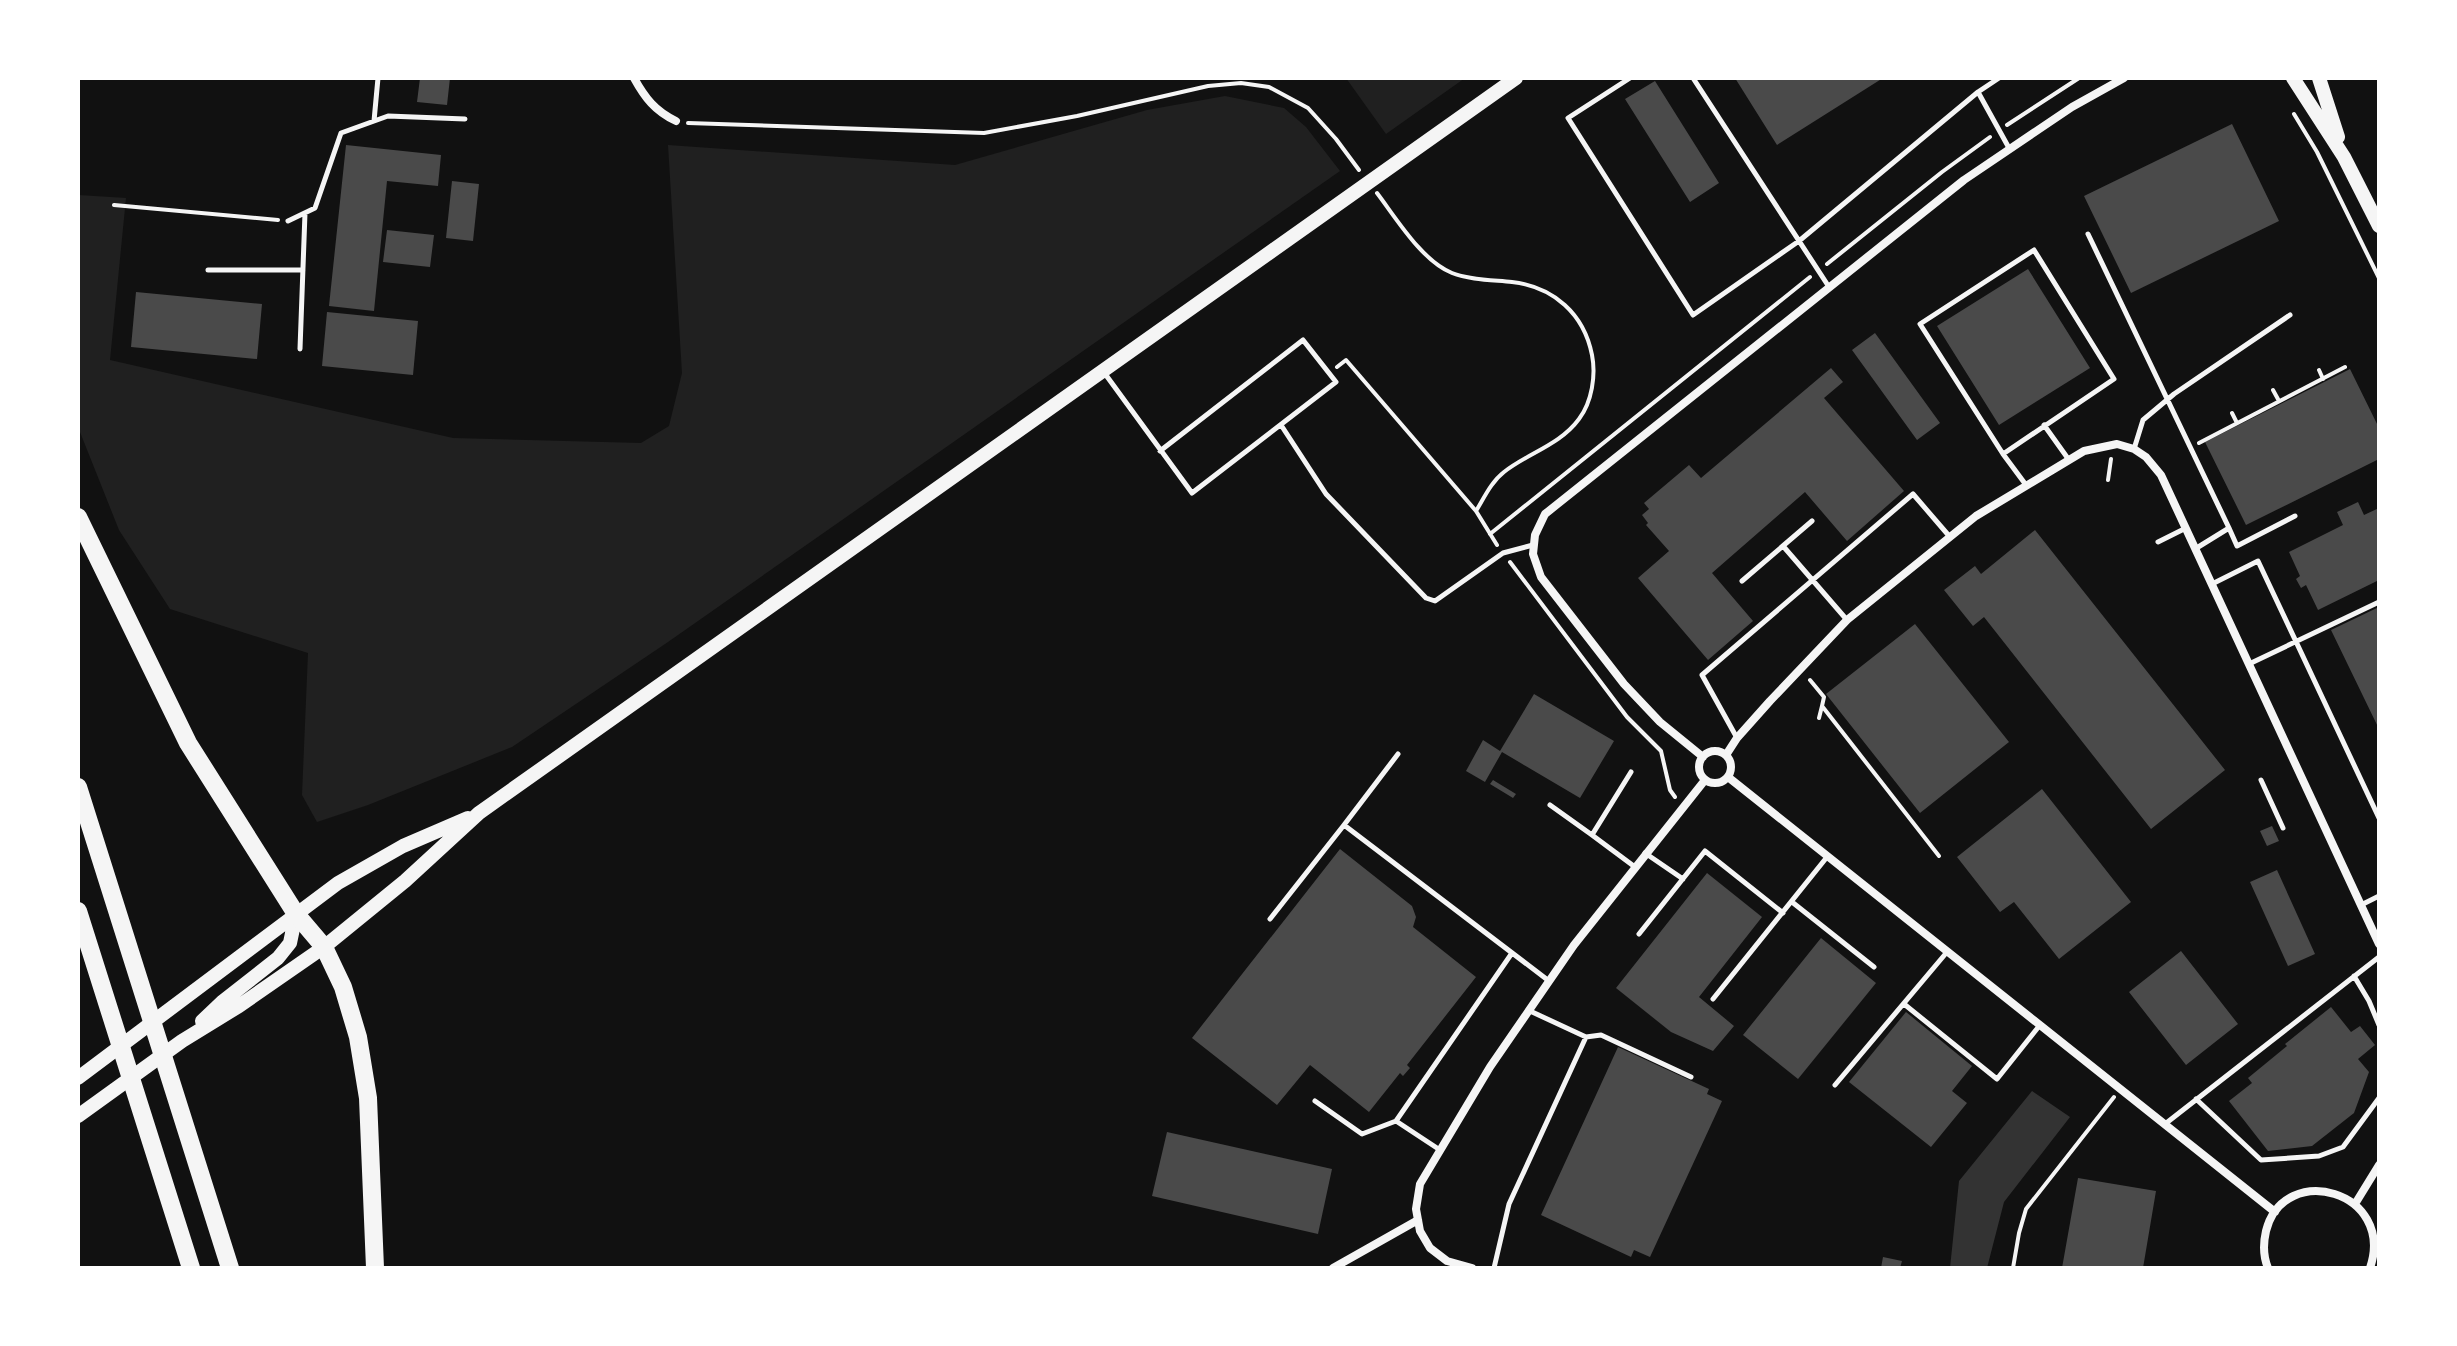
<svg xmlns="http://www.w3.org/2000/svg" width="2457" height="1346" font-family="Lato,sans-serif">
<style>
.green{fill:#202020}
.water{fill:#333}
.building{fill:#4a4a4a}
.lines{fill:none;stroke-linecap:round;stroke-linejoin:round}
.path{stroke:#f5f5f5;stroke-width:4}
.service{stroke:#f5f5f5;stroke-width:5}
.minor{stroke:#f5f5f5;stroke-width:8}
.secondary{stroke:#f5f5f5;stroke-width:14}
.primary{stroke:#f5f5f5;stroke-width:14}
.motorway{stroke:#f5f5f5;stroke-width:18}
</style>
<rect width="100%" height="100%" fill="#111"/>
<path class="green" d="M 1346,78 L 1465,78 L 1386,134 Z
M 1225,96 L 1284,108 L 1306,127 L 1340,171 L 668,642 L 512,747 L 368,805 L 317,822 L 302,795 L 308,653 L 170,609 L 119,530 L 78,427 L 78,195 L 126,198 L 110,360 L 453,438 L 641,443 L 669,426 L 682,373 L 668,145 L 955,165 L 1147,110 Z"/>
<path class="water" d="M 2032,1091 L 2070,1117 L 2004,1202 L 1987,1268 L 1950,1268 L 1959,1181 Z"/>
<path class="building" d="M 420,78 L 450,78 L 447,105 L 417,102 Z
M 1735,78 L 1883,78 L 1777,145 Z
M 1655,81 L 1719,183 L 1690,202 L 1625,99 Z
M 2232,124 L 2279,221 L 2131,293 L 2084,196 Z
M 346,145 L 441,155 L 438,186 L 387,181 L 374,311 L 329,306 Z
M 452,181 L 479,184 L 473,241 L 446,238 Z
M 387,230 L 434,235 L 430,267 L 383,262 Z
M 2028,269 L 2090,368 L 1999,425 L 1937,326 Z
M 136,292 L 262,304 L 257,359 L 131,347 Z
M 327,312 L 418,321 L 413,375 L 322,366 Z
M 1875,333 L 1940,423 L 1917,440 L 1852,350 Z
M 1831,368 L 1843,382 L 1824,398 L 1904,491 L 1847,541 L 1805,492 L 1712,573 L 1753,621 L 1708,660 L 1638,578 L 1669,551 L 1646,525 L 1648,523 L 1642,515 L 1649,509 L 1644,503 L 1689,465 L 1701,478 Z
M 2350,369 L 2379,428 L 2379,459 L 2246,525 L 2205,442 Z
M 2358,502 L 2364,515 L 2379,508 L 2379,580 L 2318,610 L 2306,585 L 2301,588 L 2296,579 L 2300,576 L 2289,552 L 2343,525 L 2337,512 Z
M 2035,530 L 2225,770 L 2151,829 L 1984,617 L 1973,626 L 1944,590 L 1975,566 L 1981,574 Z
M 2379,607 L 2379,729 L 2331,630 Z
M 1915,624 L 2009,742 L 1920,813 L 1826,694 Z
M 1534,694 L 1614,741 L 1580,798 L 1502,752 L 1485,782 L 1466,771 L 1483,740 L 1500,751 Z
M 1493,780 L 1516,794 L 1513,798 L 1490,784 Z
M 2042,789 L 2131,902 L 2059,959 L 2014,902 L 2000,912 L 1957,857 Z
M 2272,826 L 2279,841 L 2267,846 L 2260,831 Z
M 1340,849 L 1412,906 L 1416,917 L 1413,927 L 1476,977 L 1407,1065 L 1410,1068 L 1403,1076 L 1400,1073 L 1369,1112 L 1310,1065 L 1277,1105 L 1192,1038 Z
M 2277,870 L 2315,954 L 2288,966 L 2250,882 Z
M 1707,873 L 1762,917 L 1699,997 L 1734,1026 L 1713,1051 L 1671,1032 L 1616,988 Z
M 1821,938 L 1876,983 L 1798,1079 L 1743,1035 Z
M 2181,951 L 2238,1024 L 2186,1065 L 2129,992 Z
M 2331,1007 L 2351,1032 L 2360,1026 L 2375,1045 L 2358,1059 L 2369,1072 L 2354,1113 L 2312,1146 L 2268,1151 L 2229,1101 L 2252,1083 L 2248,1078 L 2287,1046 L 2285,1044 Z
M 1906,1012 L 1972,1066 L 1952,1091 L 1967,1103 L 1931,1147 L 1849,1082 Z
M 1618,1047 L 1709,1089 L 1707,1094 L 1722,1101 L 1650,1257 L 1634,1250 L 1631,1257 L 1541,1215 Z
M 1167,1132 L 1332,1169 L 1318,1234 L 1152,1196 Z
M 2078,1178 L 2156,1191 L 2143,1268 L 2062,1268 Z
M 1883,1257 L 1902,1261 L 1900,1268 L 1881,1268 Z"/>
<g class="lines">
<path class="path" d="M 2294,114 L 2317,152 L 2379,278
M 688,123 L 984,133 L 1077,116 L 1208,86 L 1241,83 L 1269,87 L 1308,108 L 1336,139 L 1359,170
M 2007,125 L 2079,78
M 1377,193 C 1396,218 1422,261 1452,273 C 1470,280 1493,280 1512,282 C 1554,287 1584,314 1592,355 C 1596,375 1592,402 1579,419 C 1560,445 1528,453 1504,472 C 1491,482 1484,498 1476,511
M 114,205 L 278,220
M 1827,264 L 1942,172 L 1990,137
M 1337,367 L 1346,360 L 1476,511 L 1497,545
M 2319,370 L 2323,379
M 2273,390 L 2279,401
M 2232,413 L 2237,423
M 2199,443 L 2345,367
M 2108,480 L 2111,459
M 1490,534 L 1810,277
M 1510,562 L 1627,717 L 1661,751 L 1670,790 L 1675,797
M 1810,680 L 1824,697 L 1822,706 L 1939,856
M 1819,718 L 1822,706
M 2013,1268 L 2019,1233 L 2026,1209 L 2114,1097"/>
<path class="service" d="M 1630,78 L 1568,118 L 1693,315 L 1799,241 L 1978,92 L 1999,78
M 1693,78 L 1829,287
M 1978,92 L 2009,148
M 374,121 L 378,78
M 288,221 L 315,208 L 341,133 L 388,116 L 465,119
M 2088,234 L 2229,528 L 2195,549
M 208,270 L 303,270
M 300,349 L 305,213
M 1103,371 L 1192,493 L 1336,382 L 1303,340 L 1160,451
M 1281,425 L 1326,494 L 1426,598 L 1435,601 L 1503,553 L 1533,545
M 2044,425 L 2069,460
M 2134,449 L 2143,420 L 2174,394 L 2290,315
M 2003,454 L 2114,379 L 2034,250 L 1920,324 L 2003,454 L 2026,485
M 2229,528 L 2237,546 L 2295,516
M 2158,542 L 2186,528
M 1783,546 L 1847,620
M 1742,581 L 1812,521
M 2212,584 L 2258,561 L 2379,818
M 2249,664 L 2379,602
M 1737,738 L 1702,675 L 1913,494 L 1950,537
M 1398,754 L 1344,825 L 1549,981
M 1631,772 L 1592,835 L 1635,867
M 2261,780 L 2283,828
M 1550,805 L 1592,835
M 1645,853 L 1683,879
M 1792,902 L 1874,967
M 2361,905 L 2379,896
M 1270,919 L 1344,825
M 1639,934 L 1705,851 L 1783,913
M 2354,976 L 2369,1001 L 2379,1025
M 1713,999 L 1827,857
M 1904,1004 L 1997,1079 L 2040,1025
M 1586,1037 L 1601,1035 L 1691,1077
M 1835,1085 L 1947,952
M 2196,1099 L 2261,1160 L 2319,1156 L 2343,1147 L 2379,1098
M 1315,1101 L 1362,1134 L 1396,1121
M 2165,1124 L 2379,957
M 1440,1150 L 1396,1121 L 1512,953
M 1494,1268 L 1509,1204 L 1586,1037 L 1530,1011"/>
<path class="minor" d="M 634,78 C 645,98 655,111 676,121
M1699 767a16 16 0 1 1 32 0a16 16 0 1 1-32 0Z
M 1726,755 L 1737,738 L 1770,701 L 1847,620 L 1976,516 L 2084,451 L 2117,444 L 2134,449 L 2146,457 L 2161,475 L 2379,944
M 1703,757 L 1660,722 L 1624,684 L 1541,577 L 1533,554 L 1535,535 L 1545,514 L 1964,180 L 2072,107 L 2124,78
M 1728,777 L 2275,1212
M 2355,1204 L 2379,1165
M 1333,1268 L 1418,1220
M 1472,1268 L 1447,1261 L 1430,1248 L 1420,1231 L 1416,1209 L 1420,1184 L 1490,1067 L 1574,945 L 1705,780
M 2268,1268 C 2263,1256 2263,1244 2266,1231 C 2284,1160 2396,1191 2370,1268"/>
<path class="secondary" d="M 2293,78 L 2344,157 L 2379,226
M 2319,78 L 2338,137"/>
<path class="primary" d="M 202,1021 L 222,1002 L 278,958 L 290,943 L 296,914
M 78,1078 L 338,883 L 403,846 L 468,818
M 78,1116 L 182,1041 L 239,1006 L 324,947 L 405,881 L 479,813 L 1516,78"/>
<path class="motorway" d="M 78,517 L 188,743 L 296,914 L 324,947 L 343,987 L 358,1037 L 368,1098 L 375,1268
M 78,787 L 230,1268
M 78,911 L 191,1268"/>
</g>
<rect width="2457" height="1346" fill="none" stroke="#ffffff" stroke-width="160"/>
</svg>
